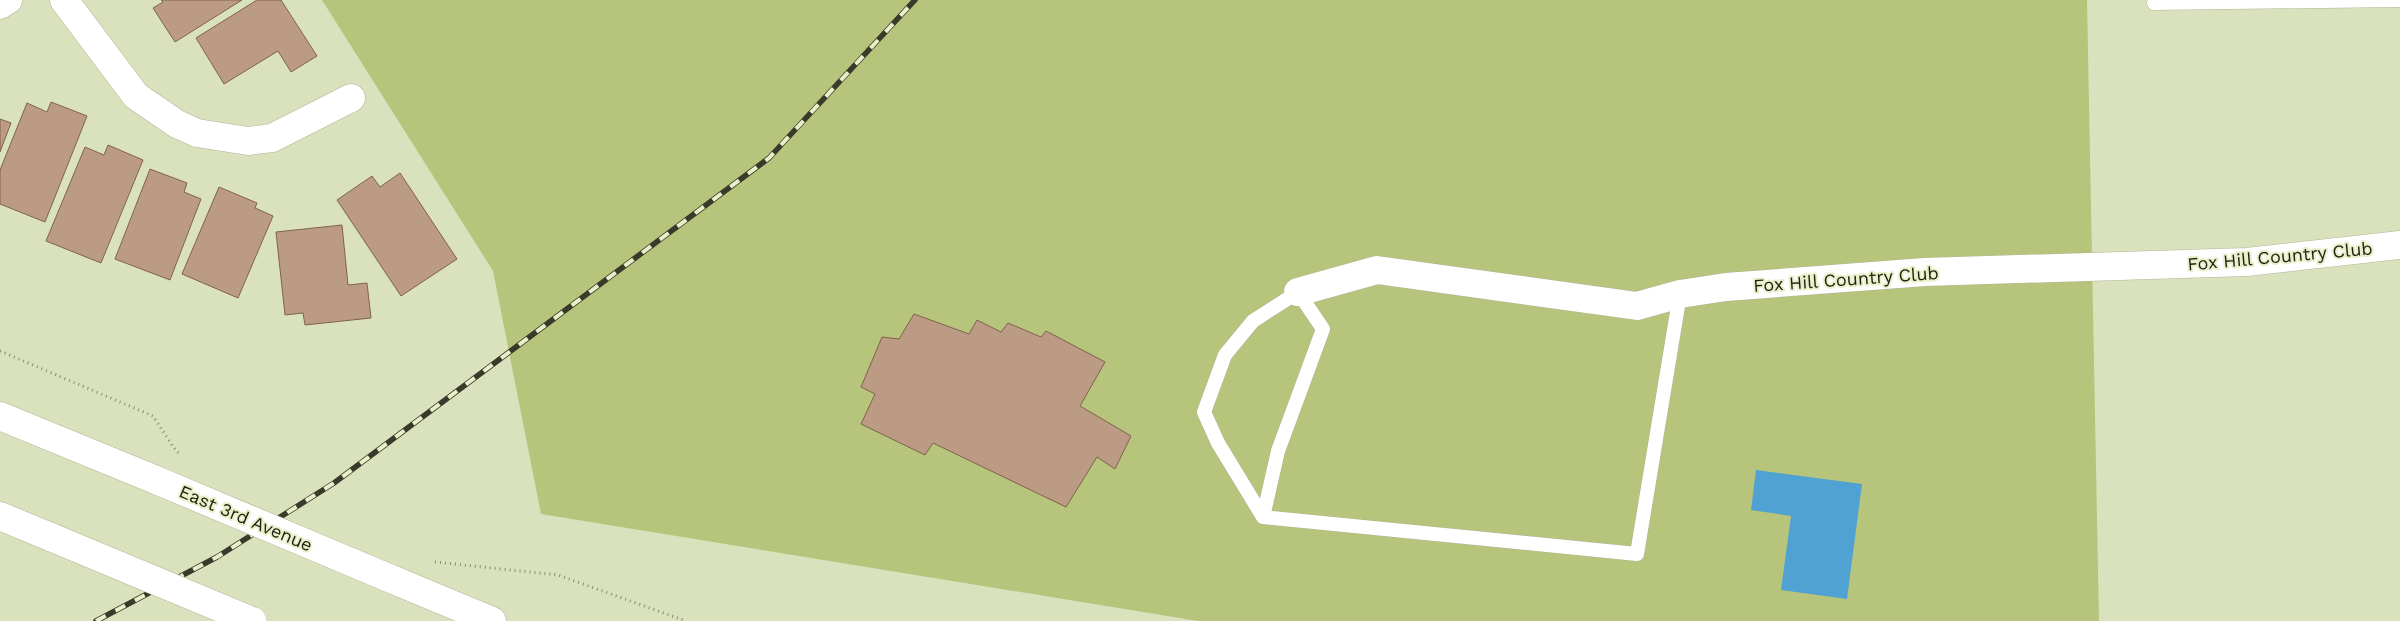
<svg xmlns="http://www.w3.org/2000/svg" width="2400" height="621" font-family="'Work Sans',sans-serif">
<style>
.green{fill:#b7c47c}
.water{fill:#50a2d2}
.building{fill:#bc9b84;stroke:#80624c}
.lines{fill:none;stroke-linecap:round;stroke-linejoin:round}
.service-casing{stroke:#aeb692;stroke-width:15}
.minor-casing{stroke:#aeb692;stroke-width:29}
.secondary-casing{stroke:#aeb692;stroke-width:29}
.path{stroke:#878d72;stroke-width:3;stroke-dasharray:1 4;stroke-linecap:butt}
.service{stroke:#fff;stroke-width:14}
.minor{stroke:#fff;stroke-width:28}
.secondary{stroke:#fff;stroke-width:28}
.rail-casing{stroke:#383b2a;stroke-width:5.5}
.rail{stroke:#e8f0c9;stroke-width:4;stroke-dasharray:11;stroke-linecap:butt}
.secondary-bridge-casing{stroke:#aeb692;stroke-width:29;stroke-linecap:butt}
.secondary-bridge{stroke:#fff;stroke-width:28}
.labels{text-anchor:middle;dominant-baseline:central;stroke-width:4;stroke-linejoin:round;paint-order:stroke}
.street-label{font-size:18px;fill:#1d2012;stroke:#e8f0c9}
</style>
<rect width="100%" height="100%" fill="#dae2bd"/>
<path class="green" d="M 322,0 L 2087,0 L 2099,621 L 1198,621 L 541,514 L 493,271 Z"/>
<path class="water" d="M 1756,470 L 1862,484 L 1847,599 L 1781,590 L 1791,516 L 1751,510 Z"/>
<path class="building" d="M 161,0 L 242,0 L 175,42 L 153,8 L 163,2 Z
M 257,0 L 281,0 L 317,56 L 291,72 L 278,51 L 224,84 L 196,38 Z
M 51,102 L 87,116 L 45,222 L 0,204 L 0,170 L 27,103 L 47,112 Z
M 0,119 L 11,123 L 0,152 Z
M 108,145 L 143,160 L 101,263 L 46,241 L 85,147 L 104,155 Z
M 150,169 L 187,183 L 184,192 L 201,199 L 170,280 L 115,259 Z
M 400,173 L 457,259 L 401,296 L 337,200 L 372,176 L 380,187 Z
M 219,187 L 257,203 L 255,208 L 273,216 L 238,298 L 182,274 Z
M 342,225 L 348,285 L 367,283 L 371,318 L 305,325 L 303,313 L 285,315 L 276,232 Z
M 914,314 L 969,334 L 977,320 L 1001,332 L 1008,323 L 1041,337 L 1046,331 L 1105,362 L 1080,406 L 1131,436 L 1115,469 L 1097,457 L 1066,507 L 933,443 L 925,455 L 861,424 L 875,394 L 861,387 L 882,337 L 899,339 Z"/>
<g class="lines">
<defs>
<path id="service" d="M 2154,3 L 2400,0
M 1263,517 L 1218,443 L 1204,412 L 1225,355 L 1253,321 L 1298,292 L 1323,329 L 1278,451 L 1263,517 L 1637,554 L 1680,294"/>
<path id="minor" d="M 64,0 L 136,96 L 177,124 L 197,133 L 248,141 L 272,138 L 351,98
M 0,5 L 8,0
M 1298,292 L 1377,270 L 1637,306 L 1680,294 L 1726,287 L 1925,272 L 2247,262 L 2400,245"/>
<path id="secondary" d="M 0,416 L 156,480
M 0,516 L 53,538
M 396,581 L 492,621"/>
</defs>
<use href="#service" class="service-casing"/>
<use href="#minor" class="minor-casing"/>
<use href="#secondary" class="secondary-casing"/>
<path class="path" d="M 0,351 L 153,416 L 176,451 L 180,454
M 435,562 L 558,575 L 686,621"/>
<use href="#service" class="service"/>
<use href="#minor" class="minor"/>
<use href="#secondary" class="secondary"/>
<defs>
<path id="rail" d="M 96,621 L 217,557 L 334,483 L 769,158 L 915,0"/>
</defs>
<use href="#rail" class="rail-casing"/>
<use href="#rail" class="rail"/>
<defs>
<path id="secondary-bridge" d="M 156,480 L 396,581
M 53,538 L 252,621"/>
</defs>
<use href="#secondary-bridge" class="secondary-bridge-casing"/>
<use href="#secondary-bridge" class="secondary-bridge"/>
</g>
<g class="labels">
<g class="street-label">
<text transform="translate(2280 256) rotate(-5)">Fox Hill Country Club</text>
<text transform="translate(1846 279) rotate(-4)">Fox Hill Country Club</text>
<text transform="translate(246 518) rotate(23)">East 3rd Avenue</text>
</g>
</g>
</svg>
